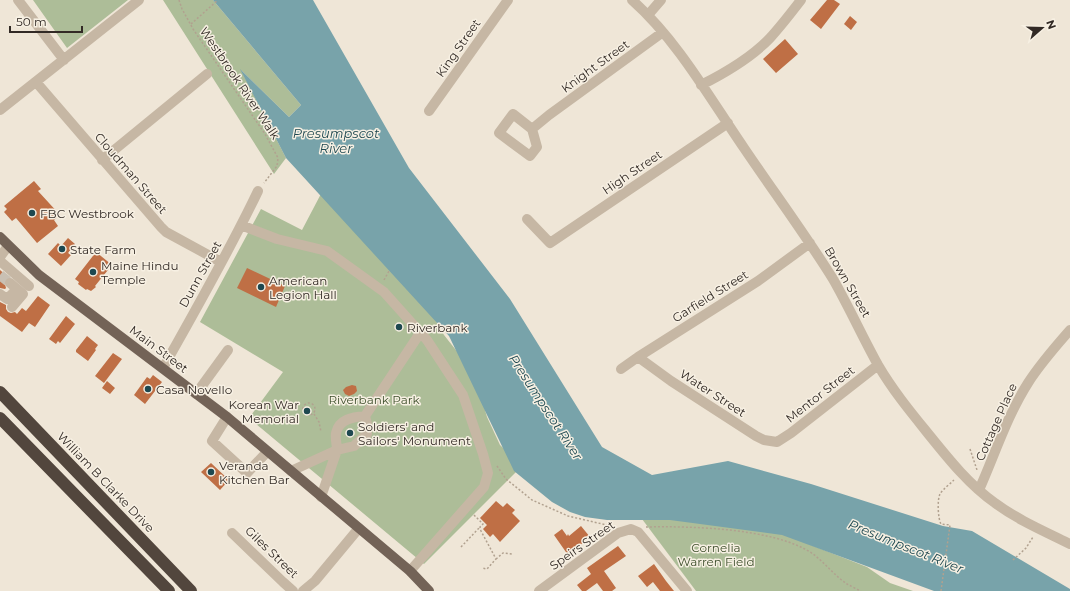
<svg xmlns="http://www.w3.org/2000/svg" width="1070" height="591" font-family="Montserrat,sans-serif">
<style>
.green{fill:#adbd98}
.water{fill:#78a3aa}
.building{fill:#bf6f45}
.lines{fill:none;stroke-linecap:round;stroke-linejoin:round}
.minor-tunnel{stroke:#c9c0b3;stroke-width:10;stroke-dasharray:10 5;stroke-linecap:butt}
.path{stroke:#b1a18f;stroke-width:1.5;stroke-dasharray:2 2;stroke-linecap:butt}
.minor{stroke:#c6b7a4;stroke-width:10}
.major{stroke:#736357;stroke-width:10}
.highway{stroke:#52463d;stroke-width:12}
.poi-dot{fill:#1e4850;stroke:#f7f0e3;stroke-width:1.5}
.labels{text-anchor:middle;dominant-baseline:central;stroke-width:3;stroke-linejoin:round;paint-order:stroke}
.street-label{font-size:12px;fill:#322a25;stroke:#f7f0e3}
.poi-label{font-size:12px;fill:#322a25;stroke:#f7f0e3;text-anchor:start}
.park-label{font-size:12px;fill:#3d4e2b;stroke:#f7f0e3}
.water-label{font-size:13px;font-style:italic;fill:#1e4850;stroke:#f7f0e3}
</style>
<rect width="100%" height="100%" fill="#efe6d7"/>
<path class="green" d="M 33,0 L 128,0 L 67,48 Z
M 163,0 L 213,0 L 301,105 L 289,117 L 241,70 L 286,158 L 274,174 Z
M 323,190 L 432,314 L 444,335 L 459,354 L 478,385 L 487,417 L 500,445 L 522,466 L 424,564 L 249,418 L 283,372 L 200,322 L 261,209 L 302,230 Z
M 740,517 L 867,567 L 890,583 L 913,591 L 696,591 L 642,519 Z"/>
<path class="water" d="M 213,0 L 313,0 L 409,168 L 510,299 L 602,447 L 652,475 L 728,461 L 811,484 L 943,526 L 972,531 L 1070,589 L 1070,591 L 934,591 L 782,535 L 670,520 L 607,520 L 585,517 L 570,512 L 552,502 L 514,471 L 449,336 L 286,158 L 240,69 L 289,117 L 301,105 Z"/>
<path class="building" d="M 827,0 L 834,0 L 840,4 L 821,29 L 810,20 Z
M 850,16 L 857,22 L 851,30 L 844,24 Z
M 785,39 L 798,54 L 776,73 L 763,59 Z
M 34,181 L 41,189 L 38,191 L 60,215 L 54,220 L 58,226 L 37,243 L 16,218 L 12,221 L 4,212 L 7,209 L 4,206 Z
M 68,238 L 75,244 L 68,253 L 71,255 L 61,266 L 48,254 L 58,243 L 61,246 Z
M 96,252 L 112,265 L 95,286 L 96,287 L 91,291 L 87,289 L 86,290 L 78,284 L 79,282 L 75,279 Z
M 247,268 L 285,286 L 276,307 L 237,288 Z
M 0,270 L 8,277 L 4,281 L 6,288 L 5,289 L 0,288 Z
M 38,296 L 50,305 L 35,327 L 29,323 L 22,332 L 0,316 L 0,302 L 6,305 L 6,309 L 8,312 L 11,313 L 15,312 L 17,314 L 22,308 L 26,311 Z
M 66,316 L 75,324 L 60,343 L 58,341 L 56,344 L 49,339 Z
M 87,336 L 98,345 L 95,349 L 96,350 L 88,361 L 76,352 L 76,350 Z
M 113,353 L 122,359 L 104,383 L 95,376 Z
M 153,375 L 162,382 L 145,404 L 134,395 L 147,377 L 150,379 Z
M 107,381 L 115,388 L 110,394 L 102,388 Z
M 352,385 L 356,386 L 357,391 L 354,394 L 349,396 L 345,394 L 343,390 L 346,387 Z
M 211,463 L 229,480 L 220,490 L 201,472 Z
M 496,501 L 503,507 L 507,503 L 515,510 L 512,513 L 520,521 L 500,542 L 493,534 L 490,537 L 483,529 L 487,525 L 480,518 Z
M 581,526 L 590,537 L 568,555 L 554,535 L 562,529 L 567,536 L 568,534 L 569,536 Z
M 618,546 L 626,556 L 604,571 L 616,588 L 612,591 L 603,591 L 597,583 L 586,591 L 582,591 L 577,585 L 591,574 L 587,568 Z
M 654,564 L 666,581 L 674,591 L 660,591 L 653,582 L 647,587 L 638,576 Z"/>
<g class="lines">
<path class="minor-tunnel" d="M 0,275 L 10,283"/>
<path class="path" d="M 179,0 L 182,9 L 193,29 L 265,134 L 278,158 L 277,166 L 264,183
M 191,24 L 218,0
M 384,280 L 389,271
M303 409a6 6 0 1 1 12 0a6 6 0 1 1-12 0Z
M 314,414 L 319,422 L 321,432
M 970,449 L 977,470
M 497,466 L 506,479 L 532,500 L 568,516 L 611,526
M 474,515 L 483,524 L 480,527 L 481,531 L 496,559 L 487,569 L 482,568
M 646,527 C 691,526 776,528 813,554 C 825,563 835,576 847,584 C 851,586 856,589 861,591
M 461,547 L 480,527
M 496,559 L 503,553 L 512,554
M 1013,560 L 1026,548 L 1033,537
M 941,591 L 950,525 L 941,524 C 938,519 937,500 940,494 C 943,489 950,484 954,480"/>
<path class="minor" d="M 18,0 L 64,60
M 632,0 C 678,41 709,97 744,148 C 773,191 805,234 833,279 C 849,307 862,336 878,365 C 892,389 909,410 926,431 C 947,457 968,484 995,503 C 1018,520 1044,531 1070,544
M 648,15 L 661,0
M 36,82 L 161,227 L 166,232 L 221,262
M 701,85 C 725,73 751,58 770,38 C 781,26 791,13 801,0
M 0,110 L 139,0
M 429,111 L 508,0
M 532,129 L 537,147 L 530,156 L 499,133 L 513,114 L 532,129 L 549,115 L 663,32
M 102,160 L 207,74
M 527,219 L 550,243 L 728,123
M 241,225 L 277,239 L 327,251 L 384,292 L 427,340 L 463,395 L 483,454 L 488,473 L 484,487 L 410,571
M 0,257 L 8,246
M 0,261 L 29,286
M 10,283 L 23,294 L 12,307
M 0,294 L 7,299 L 17,289
M 638,357 L 671,381 L 756,436 L 764,440 L 777,442 L 791,433 L 878,365
M 163,368 C 196,309 229,252 258,191
M 621,369 L 638,357 L 758,281 L 810,243
M 196,394 L 228,350
M 227,417 L 212,441 L 247,473 L 267,452
M 291,471 L 337,450 C 337,445 335,438 336,433 C 339,419 353,417 365,416
M 979,490 C 995,454 1007,416 1028,383 C 1040,364 1055,347 1070,330
M 321,497 L 337,450 L 354,446 L 367,434 L 367,424 L 365,416 L 420,333
M 232,533 L 283,582 L 293,591
M 303,591 L 315,581 L 359,528
M 539,591 L 618,533 L 631,529 L 638,532 L 687,591"/>
<path class="major" d="M 0,237 L 39,275 L 227,417 L 410,571 L 429,591"/>
<path class="highway" d="M 0,392 L 191,591
M 0,418 L 169,591"/>
</g>
<g class="poi-dot">
<circle cx="32" cy="213" r="4"/>
<circle cx="62" cy="249" r="4"/>
<circle cx="93" cy="272" r="4"/>
<circle cx="261" cy="287" r="4"/>
<circle cx="399" cy="327" r="4"/>
<circle cx="148" cy="389" r="4"/>
<circle cx="307" cy="411" r="4"/>
<circle cx="350" cy="433" r="4"/>
<circle cx="211" cy="472" r="4"/>
</g>
<g class="labels">
<g class="street-label">
<text transform="translate(458 48) rotate(-55)">King Street</text>
<text transform="translate(595 66) rotate(-36)">Knight Street</text>
<text transform="translate(240 83) rotate(56)">Westbrook River Walk</text>
<text transform="translate(632 172) rotate(-34)">High Street</text>
<text transform="translate(131 173) rotate(49)">Cloudman Street</text>
<text transform="translate(200 274) rotate(-61)">Dunn Street</text>
<text transform="translate(848 282) rotate(60)">Brown Street</text>
<text transform="translate(710 296) rotate(-32)">Garfield Street</text>
<text transform="translate(159 349) rotate(37)">Main Street</text>
<text transform="translate(713 393) rotate(33)">Water Street</text>
<text transform="translate(820 394) rotate(-38)">Mentor Street</text>
<text transform="translate(996 422) rotate(-66)">Cottage Place</text>
<text transform="translate(106 482) rotate(46)">William B Clarke Drive</text>
<text transform="translate(582 545) rotate(-35)">Speirs Street</text>
<text transform="translate(272 552) rotate(44)">Giles Street</text>
</g>
<g class="poi-label">
<text x="40" y="213">FBC Westbrook</text>
<text x="70" y="249">State Farm</text>
<text x="101" y="265">Maine Hindu<tspan x="101" dy="14">Temple</tspan></text>
<text x="269" y="280">American<tspan x="269" dy="14">Legion Hall</tspan></text>
<text x="407" y="327">Riverbank</text>
<text x="156" y="389">Casa Novello</text>
<text x="299" y="404" text-anchor="end">Korean War<tspan x="299" dy="14">Memorial</tspan></text>
<text x="358" y="426">Soldiers' and<tspan x="358" dy="14">Sailors' Monument</tspan></text>
<text x="219" y="465">Veranda<tspan x="219" dy="14">Kitchen Bar</tspan></text>
</g>
<g class="park-label">
<text x="374" y="399">Riverbank Park</text>
<text x="716" y="547">Cornelia<tspan x="716" dy="14">Warren Field</tspan></text>
</g>
<g class="water-label">
<text x="336" y="133">Presumpscot<tspan x="336" dy="15">River</tspan></text>
<text transform="translate(546 407) rotate(57)">Presumpscot River</text>
<text transform="translate(906 546) rotate(22)">Presumpscot River</text>
</g>
</g>
<g transform="translate(1042 28) rotate(70)" stroke="#f7f0e3" stroke-width="3" paint-order="stroke">
<path d="M0-3L7 15L0 10L-7 15Z" fill="#322a25"/>
<text y="-6" font-size="11" font-weight="bold" text-anchor="middle" fill="#322a25">N</text>
</g>
<path d="M10 26v6h72v-6" fill="none" stroke="#322a25" stroke-width="2"/>
<text x="16" y="26" font-size="12" fill="#322a25" stroke="#f7f0e3" stroke-width="3" paint-order="stroke">50 m</text>
</svg>
